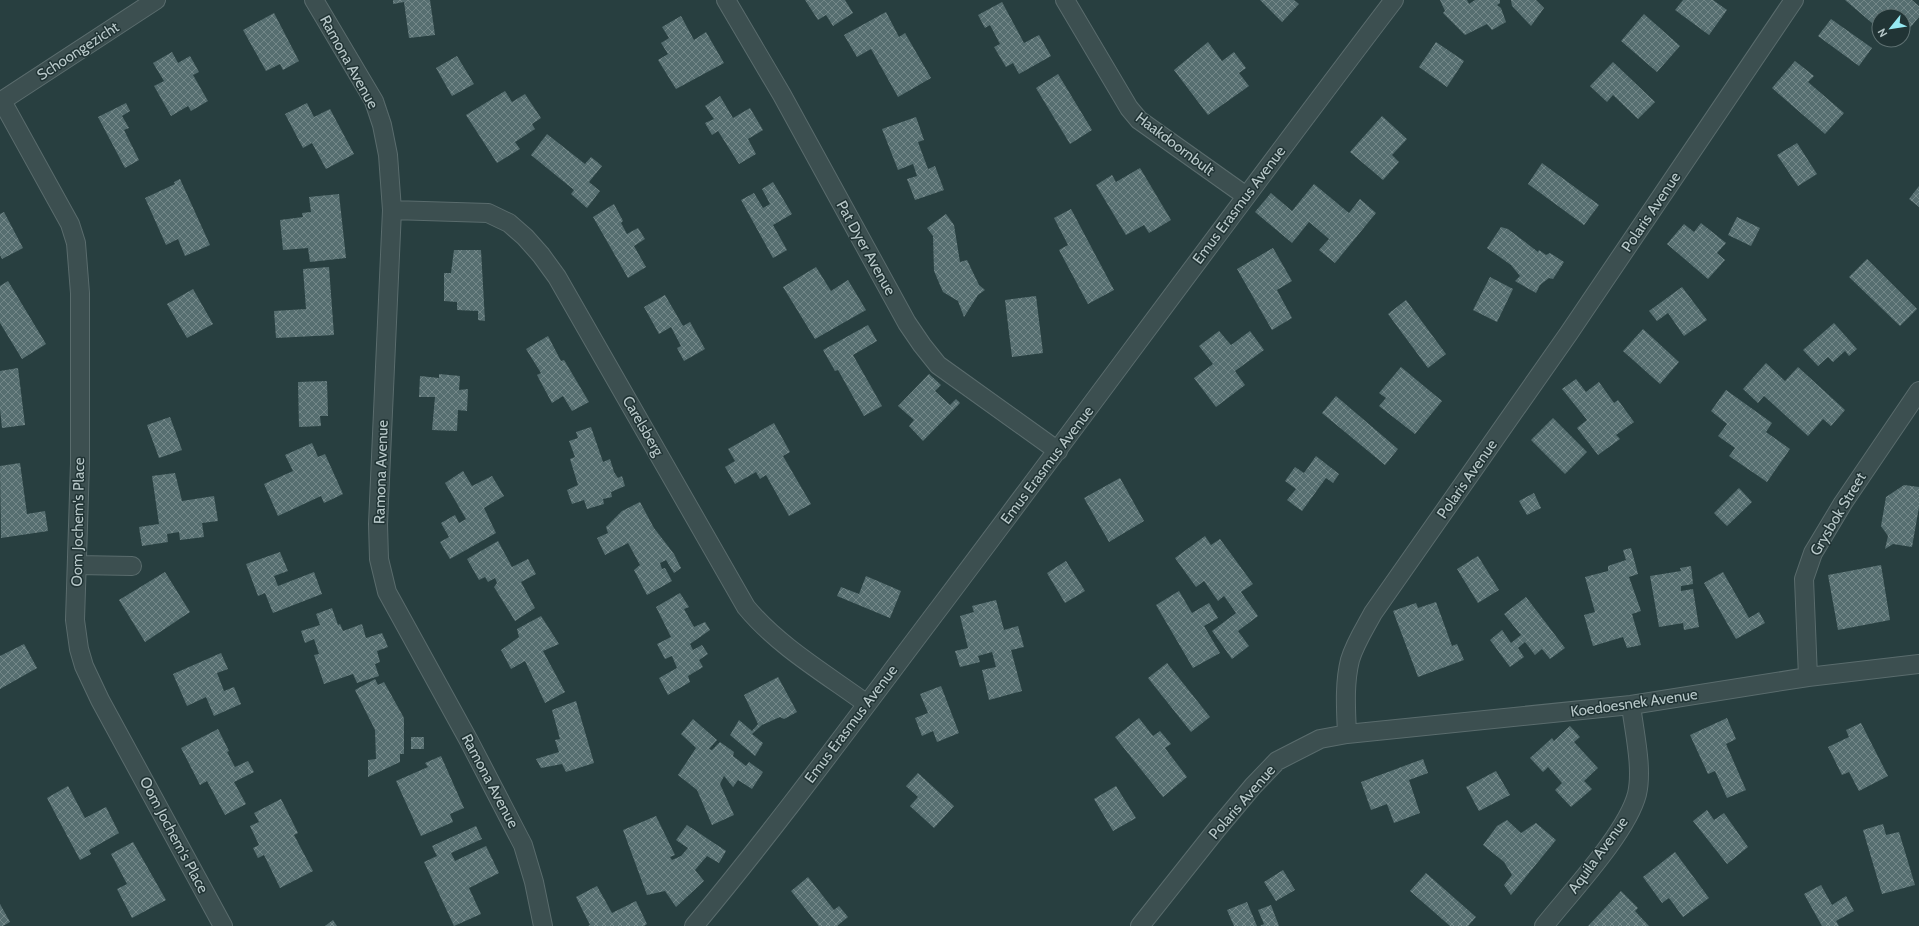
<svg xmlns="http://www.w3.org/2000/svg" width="1919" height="926" font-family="Cabin,sans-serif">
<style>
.building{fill:url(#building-cross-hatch)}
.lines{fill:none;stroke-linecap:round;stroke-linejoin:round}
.minor-casing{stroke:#5a6c6d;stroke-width:20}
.minor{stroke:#3c4f50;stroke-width:18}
.labels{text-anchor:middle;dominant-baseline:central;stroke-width:3;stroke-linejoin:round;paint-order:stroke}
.street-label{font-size:15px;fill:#b9c9ca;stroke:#213435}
</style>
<defs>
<pattern id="building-cross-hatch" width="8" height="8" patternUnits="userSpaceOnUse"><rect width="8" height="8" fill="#566e70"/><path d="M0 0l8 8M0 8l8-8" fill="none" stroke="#748889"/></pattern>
</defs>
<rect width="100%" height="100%" fill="#283f40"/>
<path class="building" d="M 393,0 L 430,0 L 435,35 L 409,38 L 404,2 L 393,4 Z
M 805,0 L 845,0 L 853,13 L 833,26 L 826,15 L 818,20 Z
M 1260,0 L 1294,0 L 1299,4 L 1282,22 Z
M 1440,0 L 1467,0 L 1469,4 L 1475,0 L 1500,0 L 1500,3 L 1497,5 L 1501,8 L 1506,22 L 1492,30 L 1487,24 L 1465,35 L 1443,13 L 1445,11 Z
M 1511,0 L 1536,0 L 1544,8 L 1531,26 L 1512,6 Z
M 1683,0 L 1713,0 L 1727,10 L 1709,35 L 1675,10 Z
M 1845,0 L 1912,0 L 1919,6 L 1919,17 L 1909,29 L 1903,24 L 1903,16 L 1879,16 L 1879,29 Z
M 1002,2 L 1024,43 L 1039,35 L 1051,56 L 1019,74 L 1013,63 L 1006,67 L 994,47 L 1000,44 L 990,25 L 985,28 L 978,15 Z
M 886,12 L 899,37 L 905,33 L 931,78 L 898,97 L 871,49 L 857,57 L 844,35 Z
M 274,13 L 299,61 L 283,70 L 280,64 L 266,71 L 243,30 Z
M 1644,14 L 1680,46 L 1657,72 L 1621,41 Z
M 681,16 L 694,40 L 706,32 L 724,63 L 676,89 L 658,60 L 668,54 L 661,43 L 669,38 L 662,27 Z
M 1831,19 L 1872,48 L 1859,66 L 1818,36 Z
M 1208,42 L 1222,61 L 1234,52 L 1246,68 L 1239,73 L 1249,86 L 1208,115 L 1174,70 Z
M 1436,42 L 1464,61 L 1447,87 L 1419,67 Z
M 172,52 L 178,63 L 190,56 L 199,72 L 193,75 L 208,101 L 191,111 L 188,106 L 171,116 L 154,86 L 164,81 L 153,63 Z
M 457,56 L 474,84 L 452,96 L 436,68 Z
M 1795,61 L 1814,76 L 1808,82 L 1844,113 L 1825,134 L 1772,88 Z
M 1613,62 L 1655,102 L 1638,119 L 1613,95 L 1607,102 L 1590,86 Z
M 1058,74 L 1092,130 L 1070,144 L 1036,88 Z
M 505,91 L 512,102 L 525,94 L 541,118 L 532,124 L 535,129 L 515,142 L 520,149 L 497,163 L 466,115 Z
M 720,96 L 733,118 L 750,108 L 763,130 L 748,139 L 756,154 L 739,164 L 718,131 L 712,135 L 705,123 L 714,119 L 705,106 Z
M 126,103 L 130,111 L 122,116 L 129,128 L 124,130 L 139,160 L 125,168 L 98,117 Z
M 307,103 L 314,117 L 330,109 L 354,154 L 326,169 L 312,143 L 303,148 L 285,114 Z
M 1382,116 L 1407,139 L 1392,155 L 1399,162 L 1383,180 L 1350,152 Z
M 916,117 L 924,140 L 918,142 L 928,169 L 935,166 L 944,190 L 915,200 L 907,179 L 917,176 L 913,164 L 898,170 L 882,129 Z
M 547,134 L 585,164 L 591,157 L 602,166 L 589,182 L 600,191 L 587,208 L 571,194 L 574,190 L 531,155 Z
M 1797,143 L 1817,174 L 1798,186 L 1777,155 Z
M 1542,163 L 1599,205 L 1584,225 L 1528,184 Z
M 1140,168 L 1171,220 L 1149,233 L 1144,225 L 1126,235 L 1096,185 L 1112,175 L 1116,182 Z
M 180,179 L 210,245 L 185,256 L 178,239 L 166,245 L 145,198 L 175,184 L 174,182 Z
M 773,182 L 792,214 L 773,225 L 787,250 L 773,258 L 741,200 L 754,193 L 763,208 L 770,204 L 762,189 Z
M 1314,184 L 1349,213 L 1360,199 L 1376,213 L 1335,263 L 1319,250 L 1329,239 L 1309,222 L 1292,243 L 1255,212 L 1271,193 L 1292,211 Z
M 1919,186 L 1919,207 L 1909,199 Z
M 339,194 L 346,258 L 310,262 L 308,248 L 283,250 L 280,220 L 303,217 L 302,213 L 311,212 L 309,197 Z
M 614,204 L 623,221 L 621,223 L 627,234 L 638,228 L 645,239 L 634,246 L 646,267 L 628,278 L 593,217 Z
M 1071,209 L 1114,290 L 1088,304 L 1059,250 L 1068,245 L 1054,218 Z
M 4,212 L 23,248 L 2,259 L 0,255 L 0,214 Z
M 946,214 L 954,225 L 960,262 L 967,260 L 979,285 L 985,290 L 978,295 L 964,317 L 958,301 L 943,292 L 934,271 L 933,236 L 927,228 Z
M 1737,217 L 1760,228 L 1751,246 L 1728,235 Z
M 1701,223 L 1726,243 L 1717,253 L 1725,260 L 1708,279 L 1667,244 L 1684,224 L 1694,232 Z
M 1501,227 L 1508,229 L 1538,252 L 1539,250 L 1546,255 L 1550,253 L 1564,262 L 1553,279 L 1549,278 L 1540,285 L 1536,293 L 1515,281 L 1520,276 L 1511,265 L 1487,248 Z
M 1273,248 L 1292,281 L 1277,290 L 1292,318 L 1272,330 L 1237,269 Z
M 454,250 L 481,250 L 485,321 L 478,320 L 478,311 L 457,310 L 457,302 L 444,301 L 444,273 L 451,273 Z
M 1867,259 L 1917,309 L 1900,326 L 1849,277 Z
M 329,267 L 334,335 L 276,338 L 274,311 L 306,309 L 303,269 Z
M 816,267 L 831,291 L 848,280 L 866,310 L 815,339 L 783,287 Z
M 1490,277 L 1513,289 L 1497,322 L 1473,310 Z
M 8,281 L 46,344 L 22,359 L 0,323 L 0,286 Z
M 1682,287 L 1707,320 L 1684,336 L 1668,313 L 1657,321 L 1649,311 Z
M 193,289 L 213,324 L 187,338 L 167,304 Z
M 665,295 L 683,326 L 690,322 L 705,349 L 684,361 L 677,348 L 681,346 L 671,327 L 659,334 L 644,307 Z
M 1036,296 L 1043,353 L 1012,357 L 1005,300 Z
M 1406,300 L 1446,354 L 1428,368 L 1388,314 Z
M 1834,323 L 1857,349 L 1849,356 L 1845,351 L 1833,362 L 1828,357 L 1818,366 L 1803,350 Z
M 868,325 L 877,341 L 853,355 L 882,406 L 864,416 L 838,370 L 835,371 L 823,350 Z
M 1643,329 L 1679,362 L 1660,384 L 1623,351 Z
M 1219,331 L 1231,345 L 1250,331 L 1264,350 L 1235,371 L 1245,385 L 1216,407 L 1194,378 L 1213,364 L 1199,346 Z
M 548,336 L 561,361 L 564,360 L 589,402 L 572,411 L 563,396 L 552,403 L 537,375 L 541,373 L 526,349 Z
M 1766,363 L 1785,381 L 1798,367 L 1845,410 L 1831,426 L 1823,419 L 1808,436 L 1764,396 L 1758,403 L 1743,389 Z
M 1401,367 L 1442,401 L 1415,434 L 1379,406 L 1386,398 L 1379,393 Z
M 18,368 L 25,425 L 2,428 L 0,409 L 0,371 Z
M 439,374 L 460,376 L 459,390 L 468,389 L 467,411 L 458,410 L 457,431 L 432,430 L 435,397 L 419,397 L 420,376 L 439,378 Z
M 929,374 L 941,385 L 935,391 L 950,405 L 956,399 L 960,403 L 923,441 L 909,426 L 914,420 L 898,406 Z
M 1576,379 L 1586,392 L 1599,382 L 1614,403 L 1618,400 L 1634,422 L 1616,435 L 1620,439 L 1598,455 L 1577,428 L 1587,420 L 1562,389 Z
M 327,381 L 328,416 L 320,416 L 321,426 L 299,427 L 298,382 Z
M 1726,390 L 1772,423 L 1766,432 L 1790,449 L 1767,482 L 1729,456 L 1735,448 L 1718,436 L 1727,424 L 1711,411 Z
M 1336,396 L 1398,449 L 1385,465 L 1322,413 Z
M 170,417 L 182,450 L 159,458 L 147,425 Z
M 1553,418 L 1587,452 L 1565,474 L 1531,440 Z
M 774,423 L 790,452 L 783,456 L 811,504 L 789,516 L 766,475 L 760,479 L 756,472 L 735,484 L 725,467 L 735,461 L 728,449 Z
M 591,427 L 603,462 L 610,459 L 614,472 L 618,478 L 622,476 L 625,486 L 611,492 L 612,497 L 603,499 L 604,504 L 587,509 L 584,500 L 572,504 L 567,490 L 578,485 L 570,459 L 575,457 L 569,441 L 578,438 L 576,432 Z
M 312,443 L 318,457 L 325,454 L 343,494 L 324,503 L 321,496 L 278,516 L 264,484 L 293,471 L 285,455 Z
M 1316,456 L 1339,474 L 1333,483 L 1326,478 L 1302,511 L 1287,500 L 1296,489 L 1285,481 L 1295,467 L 1304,473 Z
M 20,463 L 27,514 L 45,511 L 48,531 L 1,538 L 0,466 Z
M 463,471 L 472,486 L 492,476 L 504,496 L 484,508 L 496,533 L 450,559 L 440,542 L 449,537 L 441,523 L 455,515 L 459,523 L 466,519 L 445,483 Z
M 175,473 L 182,501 L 214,496 L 218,521 L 202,523 L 204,537 L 180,540 L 179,532 L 167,534 L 168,542 L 142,546 L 139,527 L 159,524 L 152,476 Z
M 1120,478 L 1144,521 L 1109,542 L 1084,498 Z
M 1904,485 L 1919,487 L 1919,507 L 1912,547 L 1893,544 L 1885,549 L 1888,536 L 1881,526 L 1886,497 Z
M 1739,488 L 1752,502 L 1727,526 L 1714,513 Z
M 1534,493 L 1541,508 L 1527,515 L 1519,501 Z
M 640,502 L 654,528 L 674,554 L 681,568 L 674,573 L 666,560 L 660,563 L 662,569 L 665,568 L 672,581 L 647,595 L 634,570 L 640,565 L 628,543 L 605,555 L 597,538 L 608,533 L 606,527 L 622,511 Z
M 1205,536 L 1211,545 L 1220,539 L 1253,584 L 1241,592 L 1258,616 L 1238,631 L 1249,646 L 1232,659 L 1212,631 L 1236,613 L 1224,596 L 1218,601 L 1204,581 L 1196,587 L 1175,558 Z
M 498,541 L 512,567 L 528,559 L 536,574 L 521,582 L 535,608 L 515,621 L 494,587 L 497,583 L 495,578 L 488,582 L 485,577 L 479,580 L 467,559 Z
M 1631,548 L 1638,574 L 1629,577 L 1641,611 L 1632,614 L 1641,645 L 1627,648 L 1623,637 L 1593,646 L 1584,615 L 1595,612 L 1585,577 L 1608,571 L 1608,566 L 1626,560 L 1623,550 Z
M 280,552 L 288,571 L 274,576 L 278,586 L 314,572 L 322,594 L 273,613 L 265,593 L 258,596 L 246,564 Z
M 1478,556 L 1499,590 L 1478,603 L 1457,569 Z
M 1066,561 L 1085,591 L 1065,603 L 1047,573 Z
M 1881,565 L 1890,620 L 1838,630 L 1828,575 Z
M 1691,566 L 1693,584 L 1681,586 L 1681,591 L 1693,589 L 1699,627 L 1684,630 L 1683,623 L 1659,627 L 1650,576 L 1681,571 L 1680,568 Z
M 165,572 L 190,612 L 145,642 L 119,600 Z
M 1723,572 L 1749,618 L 1759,612 L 1765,623 L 1736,639 L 1704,583 Z
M 866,576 L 901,591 L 890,618 L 837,596 L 841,587 L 859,594 Z
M 1179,591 L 1192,613 L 1209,603 L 1218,618 L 1204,626 L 1220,653 L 1193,668 L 1156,605 Z
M 680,593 L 689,607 L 684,609 L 694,627 L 705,622 L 710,630 L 690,644 L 693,650 L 702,645 L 708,654 L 699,660 L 703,667 L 688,676 L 690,682 L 668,695 L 659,678 L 677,668 L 672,656 L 665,659 L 657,644 L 671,637 L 656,607 Z
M 1526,597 L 1565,648 L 1550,659 L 1542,649 L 1535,655 L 1525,642 L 1518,648 L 1524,657 L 1510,667 L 1490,640 L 1502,630 L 1511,643 L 1521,635 L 1504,614 Z
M 996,600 L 1004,630 L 1018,626 L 1024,647 L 1011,650 L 1022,691 L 989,700 L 982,670 L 996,667 L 992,652 L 978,656 L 980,662 L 960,667 L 955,651 L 968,648 L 960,616 L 974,612 L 972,606 Z
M 1436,602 L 1452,646 L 1457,644 L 1464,660 L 1418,677 L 1393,611 L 1416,603 L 1418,608 Z
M 332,608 L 338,625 L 340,624 L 343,631 L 362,624 L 366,638 L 382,633 L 388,647 L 377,651 L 380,662 L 375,664 L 379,676 L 357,683 L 353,674 L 324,684 L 314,655 L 319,654 L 314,639 L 305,643 L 301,631 L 320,625 L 316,614 Z
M 541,616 L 559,644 L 543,651 L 565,692 L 545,703 L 525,661 L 511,669 L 501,650 L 519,637 L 517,629 Z
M 24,644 L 37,668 L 0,689 L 0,656 Z
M 221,653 L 228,669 L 217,673 L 224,691 L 234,687 L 241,704 L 214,716 L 206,697 L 187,706 L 173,674 Z
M 1167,663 L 1210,717 L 1191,732 L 1148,678 Z
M 778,677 L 797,712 L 784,719 L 780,717 L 762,725 L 752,734 L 763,743 L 755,756 L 730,735 L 739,720 L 752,731 L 758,724 L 744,695 Z
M 375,679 L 378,685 L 384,682 L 404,718 L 404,754 L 400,754 L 400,762 L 368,777 L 368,760 L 376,759 L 375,730 L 355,690 Z
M 941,686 L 959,733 L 937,742 L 933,731 L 922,736 L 915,718 L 928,713 L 920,694 Z
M 576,701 L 594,763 L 566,772 L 562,764 L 541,768 L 536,759 L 559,752 L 555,740 L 560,739 L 552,710 Z
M 1139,718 L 1153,736 L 1160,731 L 1171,744 L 1165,748 L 1187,777 L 1163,797 L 1115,737 Z
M 1727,718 L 1736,739 L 1726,744 L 1746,790 L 1727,798 L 1715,771 L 1708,774 L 1690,735 Z
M 693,719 L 717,740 L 709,749 L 712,750 L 720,742 L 734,752 L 733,756 L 746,766 L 749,762 L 763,772 L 752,789 L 738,780 L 733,787 L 724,776 L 720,784 L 734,815 L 712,825 L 697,790 L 678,775 L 696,748 L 681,734 Z
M 1861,723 L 1888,776 L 1859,791 L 1849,772 L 1842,775 L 1828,747 L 1849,737 L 1846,730 Z
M 1570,726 L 1580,737 L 1574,742 L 1598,768 L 1584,781 L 1592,789 L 1571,807 L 1555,790 L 1562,783 L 1548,767 L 1543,772 L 1530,758 L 1552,738 L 1554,741 Z
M 218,729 L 229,751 L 227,752 L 235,767 L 248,761 L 254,772 L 234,782 L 246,804 L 225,815 L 207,781 L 200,785 L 181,748 Z
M 411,737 L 424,737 L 424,749 L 411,749 Z
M 441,756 L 464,808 L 450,814 L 453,822 L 421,836 L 396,781 L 428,767 L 425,763 Z
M 1423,759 L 1428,773 L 1409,780 L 1420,813 L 1394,823 L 1387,804 L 1371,810 L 1361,782 Z
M 1496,771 L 1510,795 L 1479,811 L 1466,787 Z
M 918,773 L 954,806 L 934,828 L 910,806 L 918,797 L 906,786 Z
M 68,786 L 85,818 L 106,807 L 119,833 L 89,850 L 91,854 L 80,860 L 47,798 Z
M 1116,786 L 1136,818 L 1113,831 L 1094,799 Z
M 281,799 L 298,833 L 294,835 L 313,871 L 280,888 L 264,855 L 258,858 L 253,848 L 259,845 L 250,826 L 259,822 L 254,813 Z
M 1707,810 L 1714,820 L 1724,813 L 1748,847 L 1727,864 L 1693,821 Z
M 656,816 L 675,855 L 670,857 L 672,860 L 681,856 L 688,848 L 676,840 L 687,825 L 726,851 L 719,863 L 707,856 L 695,870 L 704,881 L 676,907 L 665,891 L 647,895 L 623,830 Z
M 1507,820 L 1521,833 L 1536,823 L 1556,840 L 1511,895 L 1504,885 L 1512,875 L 1504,862 L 1483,845 L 1497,826 Z
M 1883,824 L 1886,835 L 1899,832 L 1915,885 L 1882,894 L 1863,830 Z
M 476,826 L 482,839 L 451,853 L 455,861 L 486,846 L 499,873 L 469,888 L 481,914 L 454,926 L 424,862 L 437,856 L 432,846 Z
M 133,842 L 166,900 L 132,918 L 117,889 L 127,884 L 111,854 Z
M 1675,852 L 1709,898 L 1683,917 L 1669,898 L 1662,903 L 1643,877 Z
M 1283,870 L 1295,890 L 1276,901 L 1264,882 Z
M 1426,873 L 1476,917 L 1468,926 L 1450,926 L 1410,891 Z
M 808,877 L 834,910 L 839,906 L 848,917 L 837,926 L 819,926 L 791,891 Z
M 1821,885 L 1832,905 L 1846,896 L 1854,911 L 1836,921 L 1839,926 L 1822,926 L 1804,894 Z
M 597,886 L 612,913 L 636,901 L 647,924 L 644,926 L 588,926 L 590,925 L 576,897 Z
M 1621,891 L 1638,908 L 1635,911 L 1649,926 L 1588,926 Z
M 1247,902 L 1257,926 L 1234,926 L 1227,910 Z
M 0,904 L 10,922 L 3,926 L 0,926 Z
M 1271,905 L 1279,926 L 1260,926 L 1264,924 L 1258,910 Z
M 333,920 L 337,926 L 325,926 Z"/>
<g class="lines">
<defs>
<path id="minor" d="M 314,0 L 374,101 L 382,125 L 388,155 L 392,210 L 378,524 L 379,559 L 387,592 L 469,741 L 523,845 L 534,882 L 543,926
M 726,0 L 782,95 L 907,323 L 922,345 L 938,365 L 1058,451
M 1065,0 L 1129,108 L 1139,120 L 1246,196
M 2,101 L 70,224 L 76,243 L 80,293 L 80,463 L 75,620 L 79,649 L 84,666 L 100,700 L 223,926
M 0,102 L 156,0
M 392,210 L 488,213 L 509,223 L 525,237 L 541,255 L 557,277 L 746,607 C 778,646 826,674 867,704
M 78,565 L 132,566
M 1808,677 L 1804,579 L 1813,553 L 1843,503 L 1919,391
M 1347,734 C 1346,710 1344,684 1350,660 C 1355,643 1365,628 1373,613 L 1569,333 L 1794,0
M 694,926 C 780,823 859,714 940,607 C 1092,405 1241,201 1394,0
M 1140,926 L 1217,829 L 1253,786 L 1277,761 L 1320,739 L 1347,734 L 1631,705 L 1808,677 L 1919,664
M 1544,926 C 1570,893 1627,833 1637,794 C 1643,768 1634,731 1631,705"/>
</defs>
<use href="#minor" class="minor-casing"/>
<use href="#minor" class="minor"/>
</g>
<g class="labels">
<g class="street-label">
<text transform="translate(78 51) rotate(-33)">Schoongezicht</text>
<text transform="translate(349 62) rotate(61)">Ramona Avenue</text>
<text transform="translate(1175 144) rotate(37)">Haakdoornbult</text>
<text transform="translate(1239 205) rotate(-53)">Emus Erasmus Avenue</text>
<text transform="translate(1651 212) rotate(-56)">Polaris Avenue</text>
<text transform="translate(866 248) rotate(61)">Pat Dyer Avenue</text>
<text transform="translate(643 426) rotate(60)">Carelsberg</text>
<text transform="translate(1047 465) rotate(-53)">Emus Erasmus Avenue</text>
<text transform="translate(381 472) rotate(-88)">Ramona Avenue</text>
<text transform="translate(1467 479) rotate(-55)">Polaris Avenue</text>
<text transform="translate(1838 514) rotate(-59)">Grysbok Street</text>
<text transform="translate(78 522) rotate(-89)">Oom Jochem's Place</text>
<text transform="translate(1634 703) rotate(-8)">Koedoesnek Avenue</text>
<text transform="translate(851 724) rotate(-53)">Emus Erasmus Avenue</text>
<text transform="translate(490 781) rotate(62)">Ramona Avenue</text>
<text transform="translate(1242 802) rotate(-49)">Polaris Avenue</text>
<text transform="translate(174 835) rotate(62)">Oom Jochem's Place</text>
<text transform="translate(1598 855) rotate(-54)">Aquila Avenue</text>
</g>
</g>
<g transform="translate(1891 28) rotate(240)"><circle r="19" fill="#213435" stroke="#5e7071"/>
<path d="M0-3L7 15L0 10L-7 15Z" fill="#96e9f2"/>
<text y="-6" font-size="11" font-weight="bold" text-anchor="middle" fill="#b9c9ca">N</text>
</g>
</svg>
